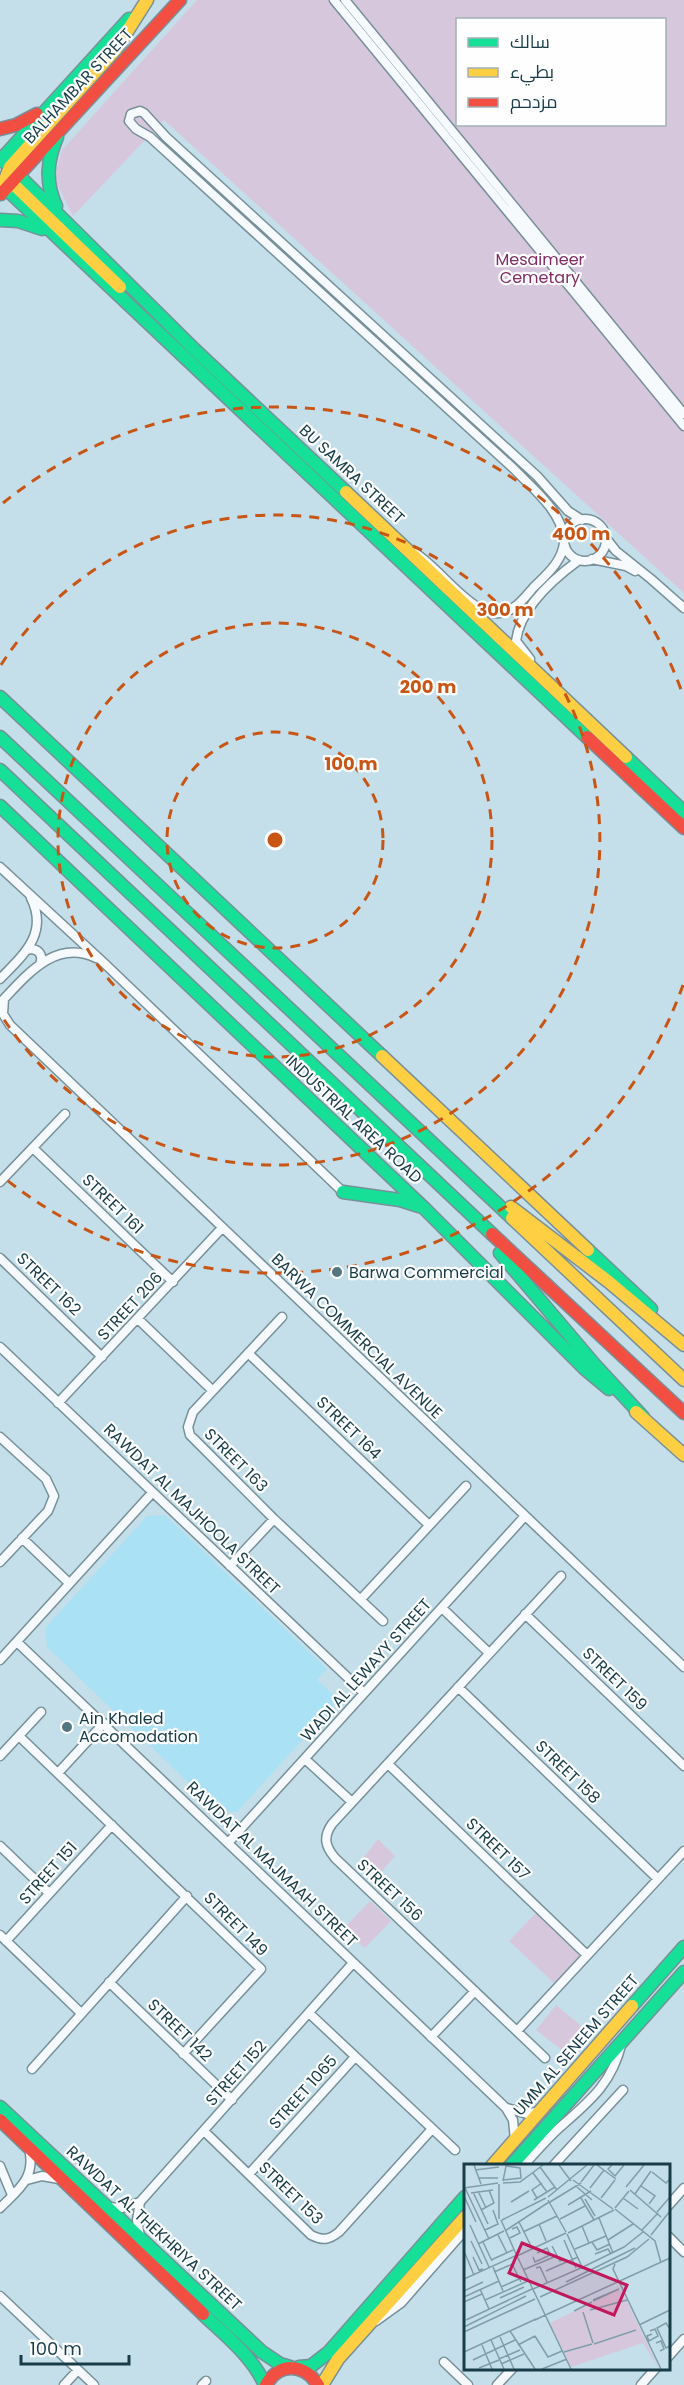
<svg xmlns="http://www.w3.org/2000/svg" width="684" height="2385" font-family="Poppins,Cairo,sans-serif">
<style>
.built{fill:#abe1f4}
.green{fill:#d7c7dc;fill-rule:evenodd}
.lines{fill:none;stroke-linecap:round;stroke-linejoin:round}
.street-casing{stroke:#779099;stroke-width:11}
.fast-casing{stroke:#779099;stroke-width:15}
.slow-casing{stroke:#779099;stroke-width:15}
.jam-casing{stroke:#779099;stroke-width:15}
.street{stroke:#f6fafc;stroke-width:8}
.fast{stroke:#16e098;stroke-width:12}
.slow{stroke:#ffcf43;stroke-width:12}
.jam{stroke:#f24e42;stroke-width:12}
.ring{fill:none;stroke:#c95515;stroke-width:3;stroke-dasharray:10 8}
.poi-dot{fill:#547681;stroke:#fefefe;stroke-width:2}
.labels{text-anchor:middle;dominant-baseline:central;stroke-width:4.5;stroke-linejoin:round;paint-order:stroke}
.street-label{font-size:16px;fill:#183d49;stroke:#fefefe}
.park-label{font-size:16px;fill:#812e66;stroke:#fefefe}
.poi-label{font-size:16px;fill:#183d49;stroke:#fefefe;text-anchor:start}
.inset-road{fill:none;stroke:#7f9ea9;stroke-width:1.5}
.view{fill:#c2185b;fill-opacity:0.15;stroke:#c2185b;stroke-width:3}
.inset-edge{fill:none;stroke:#183d49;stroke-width:3}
.centre{fill:#c95515;stroke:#fefefe;stroke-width:3}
.ring-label{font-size:18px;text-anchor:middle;font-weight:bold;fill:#c95515;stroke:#fefefe;stroke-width:4.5;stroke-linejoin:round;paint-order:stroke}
</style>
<rect width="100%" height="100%" fill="#c4dfe9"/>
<path class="built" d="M 165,1515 L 327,1669 L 317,1680 L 339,1700 L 315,1726 L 312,1724 L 305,1732 L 302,1736 L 304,1738 L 237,1812 L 219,1812 L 47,1647 L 45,1628 L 147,1516 Z"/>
<path class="green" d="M 197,0 L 684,0 L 684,593 L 164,120 L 73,216 L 54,178 L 62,150 ZM 458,20 L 664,20 L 664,124 L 458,124 Z
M 378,1839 L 395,1856 L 375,1879 L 360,1862 Z
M 370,1901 L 391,1921 L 365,1948 L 344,1928 Z
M 536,1913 L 580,1956 L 554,1983 L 509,1941 Z
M 556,2005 L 591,2034 L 572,2058 L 536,2030 Z"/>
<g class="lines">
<defs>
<path id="street" d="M 334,0 L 684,426
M 345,0 L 684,414
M564 540a21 21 0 1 1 42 0a21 21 0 1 1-42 0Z
M 605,537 L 616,551 L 651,579 L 684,608
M 564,539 C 561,510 533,489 514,469 L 150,137 L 136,129 L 129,121 L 131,114 L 140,111 L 144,113 L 166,137 L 537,476 L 568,511 L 582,520
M 415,553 C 442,568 480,632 513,608 C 521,603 527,595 533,588 C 546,575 562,562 564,543
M 592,559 L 626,566 L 635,571
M 530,659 L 516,641 C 520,608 553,579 579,560
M 0,867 L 104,963 L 343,1192
M 27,950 C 37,947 44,954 40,964
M 0,979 C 23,955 49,934 31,898
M 4,999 L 3,1014 L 10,1025 L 684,1667
M 0,1003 C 26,976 55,938 96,958
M 33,1148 L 173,1282
M 0,1182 L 65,1114
M 0,1258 L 102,1357
M 282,1317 L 193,1412 L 188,1427 L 190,1435 L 274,1519 L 383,1621
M 138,1319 L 212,1390
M 0,1347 L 364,1693
M 248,1353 L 429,1525
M 58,1403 L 222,1228
M 0,1437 L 46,1479 L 54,1496 L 48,1511 L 0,1562
M 22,1538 L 69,1583
M 230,1566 L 274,1519
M 361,1599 L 466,1486
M 442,1608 L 489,1653
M 525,1614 L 684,1766
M 17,1642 L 506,2108 L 513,2120 L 515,2140
M 0,1660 L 152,1493
M 458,1687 L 658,1879
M 19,1736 L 261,1969 L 183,2054
M 0,1756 L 41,1712
M 305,1759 L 352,1802
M 388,1764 L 587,1955
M 58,1773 L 104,1723
M 228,1843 L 525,1516
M 0,1846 L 49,1893
M 0,1935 L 81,2013
M 6,1941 L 112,1825
M 109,1982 L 232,2100
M 309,2013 L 455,2150
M 517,2031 L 684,1851
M 431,2037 L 475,1991
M 545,2058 L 335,1858 C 325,1846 323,1837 332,1824 L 561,1576
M 32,2069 L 187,1896
M 507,2108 L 527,2114 L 540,2111
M 204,2131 L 311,2235 C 323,2241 329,2240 339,2232 L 432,2129
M 0,2166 L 12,2195
M 523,2166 C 535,2153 546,2140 559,2128 C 590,2101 612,2084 622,2042
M 553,2166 L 623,2090
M 249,2174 L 355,2057
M 27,2180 L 42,2176 L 59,2179
M 668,2206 L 684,2188
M 109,2207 L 122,2208 L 140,2202 L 353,1963
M 0,2208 C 19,2189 36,2178 29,2148
M 140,2236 L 137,2220 L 140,2202
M 668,2236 L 684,2252
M 0,2296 L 94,2385
M 376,2321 L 401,2303 L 465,2230
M 668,2357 L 684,2339
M 444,2362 L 468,2385
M 64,2385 L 78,2370
M 202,2385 L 206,2381
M 497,2385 L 513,2368
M 641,2385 L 656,2368"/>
<path id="fast" d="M 0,157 L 195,350 L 346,492
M 0,161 L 129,19
M 0,183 L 587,737
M 56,206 C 45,182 47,161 57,137
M 0,220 L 18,221 L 42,229
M 0,697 L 382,1056
M 0,737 L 512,1218
M 626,757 L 684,812
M 0,770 L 492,1234
M 0,806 L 425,1209 L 585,1369 L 609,1389
M 343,1192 L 400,1200 L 419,1206
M 588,1250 L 651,1309
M 500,1253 L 594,1364 L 643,1417
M 632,2006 L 684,1947
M 0,2107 L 262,2352 L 280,2364 L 290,2367
M 511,2166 L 684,1972
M 203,2314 C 226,2336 252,2356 265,2385
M 299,2367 L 311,2366 L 329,2352 L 465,2197"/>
<path id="slow" d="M 7,178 L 120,287
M 6,189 L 6,177 L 10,167 L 116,49 L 147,0
M 346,492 L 626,757
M 382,1056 L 588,1250
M 511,1207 L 609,1282 L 684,1345
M 512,1218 L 684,1380
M 636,1412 L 684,1455
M 492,2166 L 632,2006
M 322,2385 L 338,2359 L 465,2217"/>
<path id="jam" d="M 0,129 L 16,125 L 37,114
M 1,194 L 180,0
M 587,737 L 684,828
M 492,1234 L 684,1413
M 0,2120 L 203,2314
M 266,2385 C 279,2362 304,2363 318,2385"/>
</defs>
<use href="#street" class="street-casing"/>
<use href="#fast" class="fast-casing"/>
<use href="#slow" class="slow-casing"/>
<use href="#jam" class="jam-casing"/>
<use href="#street" class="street"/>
<use href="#fast" class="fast"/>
<use href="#slow" class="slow"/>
<use href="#jam" class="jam"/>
</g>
<g class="ring">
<circle cx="275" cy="840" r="108"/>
<circle cx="275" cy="840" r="217"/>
<path d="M1 665A325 325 0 1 1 1 1015"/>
<path d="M683 985A433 433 0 0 1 3 1177M3 503A433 433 0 0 1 683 695"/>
</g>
<g class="poi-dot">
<circle cx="337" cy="1272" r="6"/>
<circle cx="67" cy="1727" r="6"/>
</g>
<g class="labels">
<g class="street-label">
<text transform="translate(78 86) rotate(-47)">BALHAMBAR STREET</text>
<text transform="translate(352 474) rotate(43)">BU SAMRA STREET</text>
<text transform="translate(354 1119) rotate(43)">INDUSTRIAL AREA ROAD</text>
<text transform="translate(113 1204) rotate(44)">STREET 161</text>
<text transform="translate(49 1284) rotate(44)">STREET 162</text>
<text transform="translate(130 1306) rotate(-47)">STREET 206</text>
<text transform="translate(357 1336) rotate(44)">BARWA COMMERCIAL AVENUE</text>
<text transform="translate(349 1428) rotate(44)">STREET 164</text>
<text transform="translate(236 1460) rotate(45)">STREET 163</text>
<text transform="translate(192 1509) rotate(44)">RAWDAT AL MAJHOOLA STREET</text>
<text transform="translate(366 1670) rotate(-48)">WADI AL LEWAYY STREET</text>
<text transform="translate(615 1679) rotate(44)">STREET 159</text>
<text transform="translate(568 1772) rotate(44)">STREET 158</text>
<text transform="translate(498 1849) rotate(44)">STREET 157</text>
<text transform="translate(272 1864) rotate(44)">RAWDAT AL MAJMAAH STREET</text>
<text transform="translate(48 1873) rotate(-48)">STREET 151</text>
<text transform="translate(390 1890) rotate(43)">STREET 156</text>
<text transform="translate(236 1924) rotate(45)">STREET 149</text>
<text transform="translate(180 2030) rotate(44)">STREET 142</text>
<text transform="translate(576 2045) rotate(-49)">UMM AL SENEEM STREET</text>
<text transform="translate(236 2073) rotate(-48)">STREET 152</text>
<text transform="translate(303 2092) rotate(-48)">STREET 1065</text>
<text transform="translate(291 2193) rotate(44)">STREET 153</text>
<text transform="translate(154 2228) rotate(43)">RAWDAT AL THEKHRIYA STREET</text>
</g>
<g class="park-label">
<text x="540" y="259">Mesaimeer<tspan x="540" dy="18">Cemetary</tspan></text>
</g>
<g class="poi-label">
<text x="349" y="1272">Barwa Commercial</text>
<text x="79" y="1718">Ain Khaled<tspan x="79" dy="18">Accomodation</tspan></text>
</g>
</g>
<g transform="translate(464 2164)">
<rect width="206" height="206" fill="#c4dfe9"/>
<path d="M 152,120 L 161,133 L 195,205 L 179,179 L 107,203 L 86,159 L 154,126 Z" fill="#d7c7dc"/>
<path class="inset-road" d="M 10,1 L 17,20M 95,1 L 107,17M 133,1 L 152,15M 148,1 L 144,5 L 151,12 L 160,1M 76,3 L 93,26M 11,6 L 35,3M 188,8 L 202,19 L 206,15M 69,9 L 83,28M 14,14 L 34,14M 109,16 L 149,45M 39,17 L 42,2 L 56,4 L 57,14 L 39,16M 117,18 L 130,1M 39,19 L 56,18 L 79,1M 35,20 L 35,55M 177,22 L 191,32 L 185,40M 113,23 L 128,36M 162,23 L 180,1M 0,24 L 34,19M 1,24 L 25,75M 126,24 L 140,6M 166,26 L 197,53M 14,27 L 22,44M 9,28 L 24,60M 7,29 L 29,26M 171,30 L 187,7M 0,32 L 12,58M 84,33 L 123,1M 73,34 L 68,26 L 78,19M 117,34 L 130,56M 137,34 L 151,16M 159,34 L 174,45M 121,35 L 131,52M 70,36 L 91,23M 84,36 L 102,68M 47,38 L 65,27M 86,38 L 117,19M 104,41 L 127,27M 151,44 L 165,27M 151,45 L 191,77 L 197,99M 17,46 L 30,39 L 25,26M 193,48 L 206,33M 135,54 L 149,89M 96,55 L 121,42M 37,56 L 52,90M 38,56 L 82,34M 55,58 L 68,84M 75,60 L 82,77M 6,61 L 25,103M 118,62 L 125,79M 21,66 L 34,60 L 29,46M 178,66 L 194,49M 41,67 L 85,38M 59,68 L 93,52M 104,69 L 150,46M 103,70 L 119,105M 34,71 L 43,89M 187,71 L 206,47M 46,74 L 56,69 L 53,63 L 48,65M 100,76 L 112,104M 144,76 L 169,60M 7,77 L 18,100M 19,78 L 28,97M 128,78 L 133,86 L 146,80M 14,80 L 40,67M 88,82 L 96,97 L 100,95M 111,85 L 142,72M 0,87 L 10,111M 73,89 L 83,84 L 87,92M 131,90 L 144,85 L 147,90M 53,92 L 102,69M 53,92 L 107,205M 9,93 L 15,106 L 19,105M 69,93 L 71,98 L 86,91M 27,96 L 49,86M 48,100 L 57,118M 151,100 L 149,105 L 197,205M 29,103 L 39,127M 119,103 L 160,83 L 179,68M 72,104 L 76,103 L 83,118M 59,106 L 90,93M 82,107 L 114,93M 30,108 L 51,99M 0,115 L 51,92M 102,118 L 171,84M 37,123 L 55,115M 16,125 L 25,145M 69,125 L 119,103M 0,127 L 19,118M 0,133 L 35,117M 76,133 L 163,93 L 185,75M 36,134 L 60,123M 21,136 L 64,117M 129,136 L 155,125 L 129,137M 0,138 L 18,130M 126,146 L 163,136M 110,147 L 128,138M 88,148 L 206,94M 119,148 L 129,179M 2,156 L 68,125M 71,156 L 90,147M 175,161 L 206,146M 0,163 L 62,132M 206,165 L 202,159 L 193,164 L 202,184 L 206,182M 46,167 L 71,205M 186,167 L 191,165 L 194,172 L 185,177 L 183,172 L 188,170M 0,168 L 71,135M 71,172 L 84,193 L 98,187M 36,173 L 50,205M 27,176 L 40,205M 192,179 L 197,177 L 200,185 L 196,187M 130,180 L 172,166M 18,181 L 28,205M 54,181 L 71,172M 0,188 L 72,155M 100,188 L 128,180M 35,195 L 56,186M 9,196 L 51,176M 37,200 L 60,190M 15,204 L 35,196M 78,205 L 103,195"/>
<path class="view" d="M 58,79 L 163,121 L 150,151 L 45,109 Z"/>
<rect width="206" height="206" class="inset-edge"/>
</g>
<circle cx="275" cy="840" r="9" class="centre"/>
<g class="ring-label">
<text x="581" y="540">400 m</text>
<text x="505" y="616">300 m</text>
<text x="428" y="693">200 m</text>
<text x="351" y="770">100 m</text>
</g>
<rect x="456" y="18" width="210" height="108" fill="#fefefe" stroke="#a2b1b6" stroke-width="1.5"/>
<rect x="468" y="38" width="30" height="9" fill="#16e098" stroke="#a2b1b6" stroke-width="1.5"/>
<text x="510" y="48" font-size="18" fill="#183d49">سالك</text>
<rect x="468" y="68" width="30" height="9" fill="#ffcf43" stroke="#a2b1b6" stroke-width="1.5"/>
<text x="510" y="78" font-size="18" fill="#183d49">بطيء</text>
<rect x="468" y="98" width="30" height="9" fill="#f24e42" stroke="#a2b1b6" stroke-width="1.5"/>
<text x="510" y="108" font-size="18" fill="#183d49">مزدحم</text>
<path d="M21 2355v9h108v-9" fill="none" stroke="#183d49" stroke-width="3"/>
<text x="30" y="2355" font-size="18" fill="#183d49" stroke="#fefefe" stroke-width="4.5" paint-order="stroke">100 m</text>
</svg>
